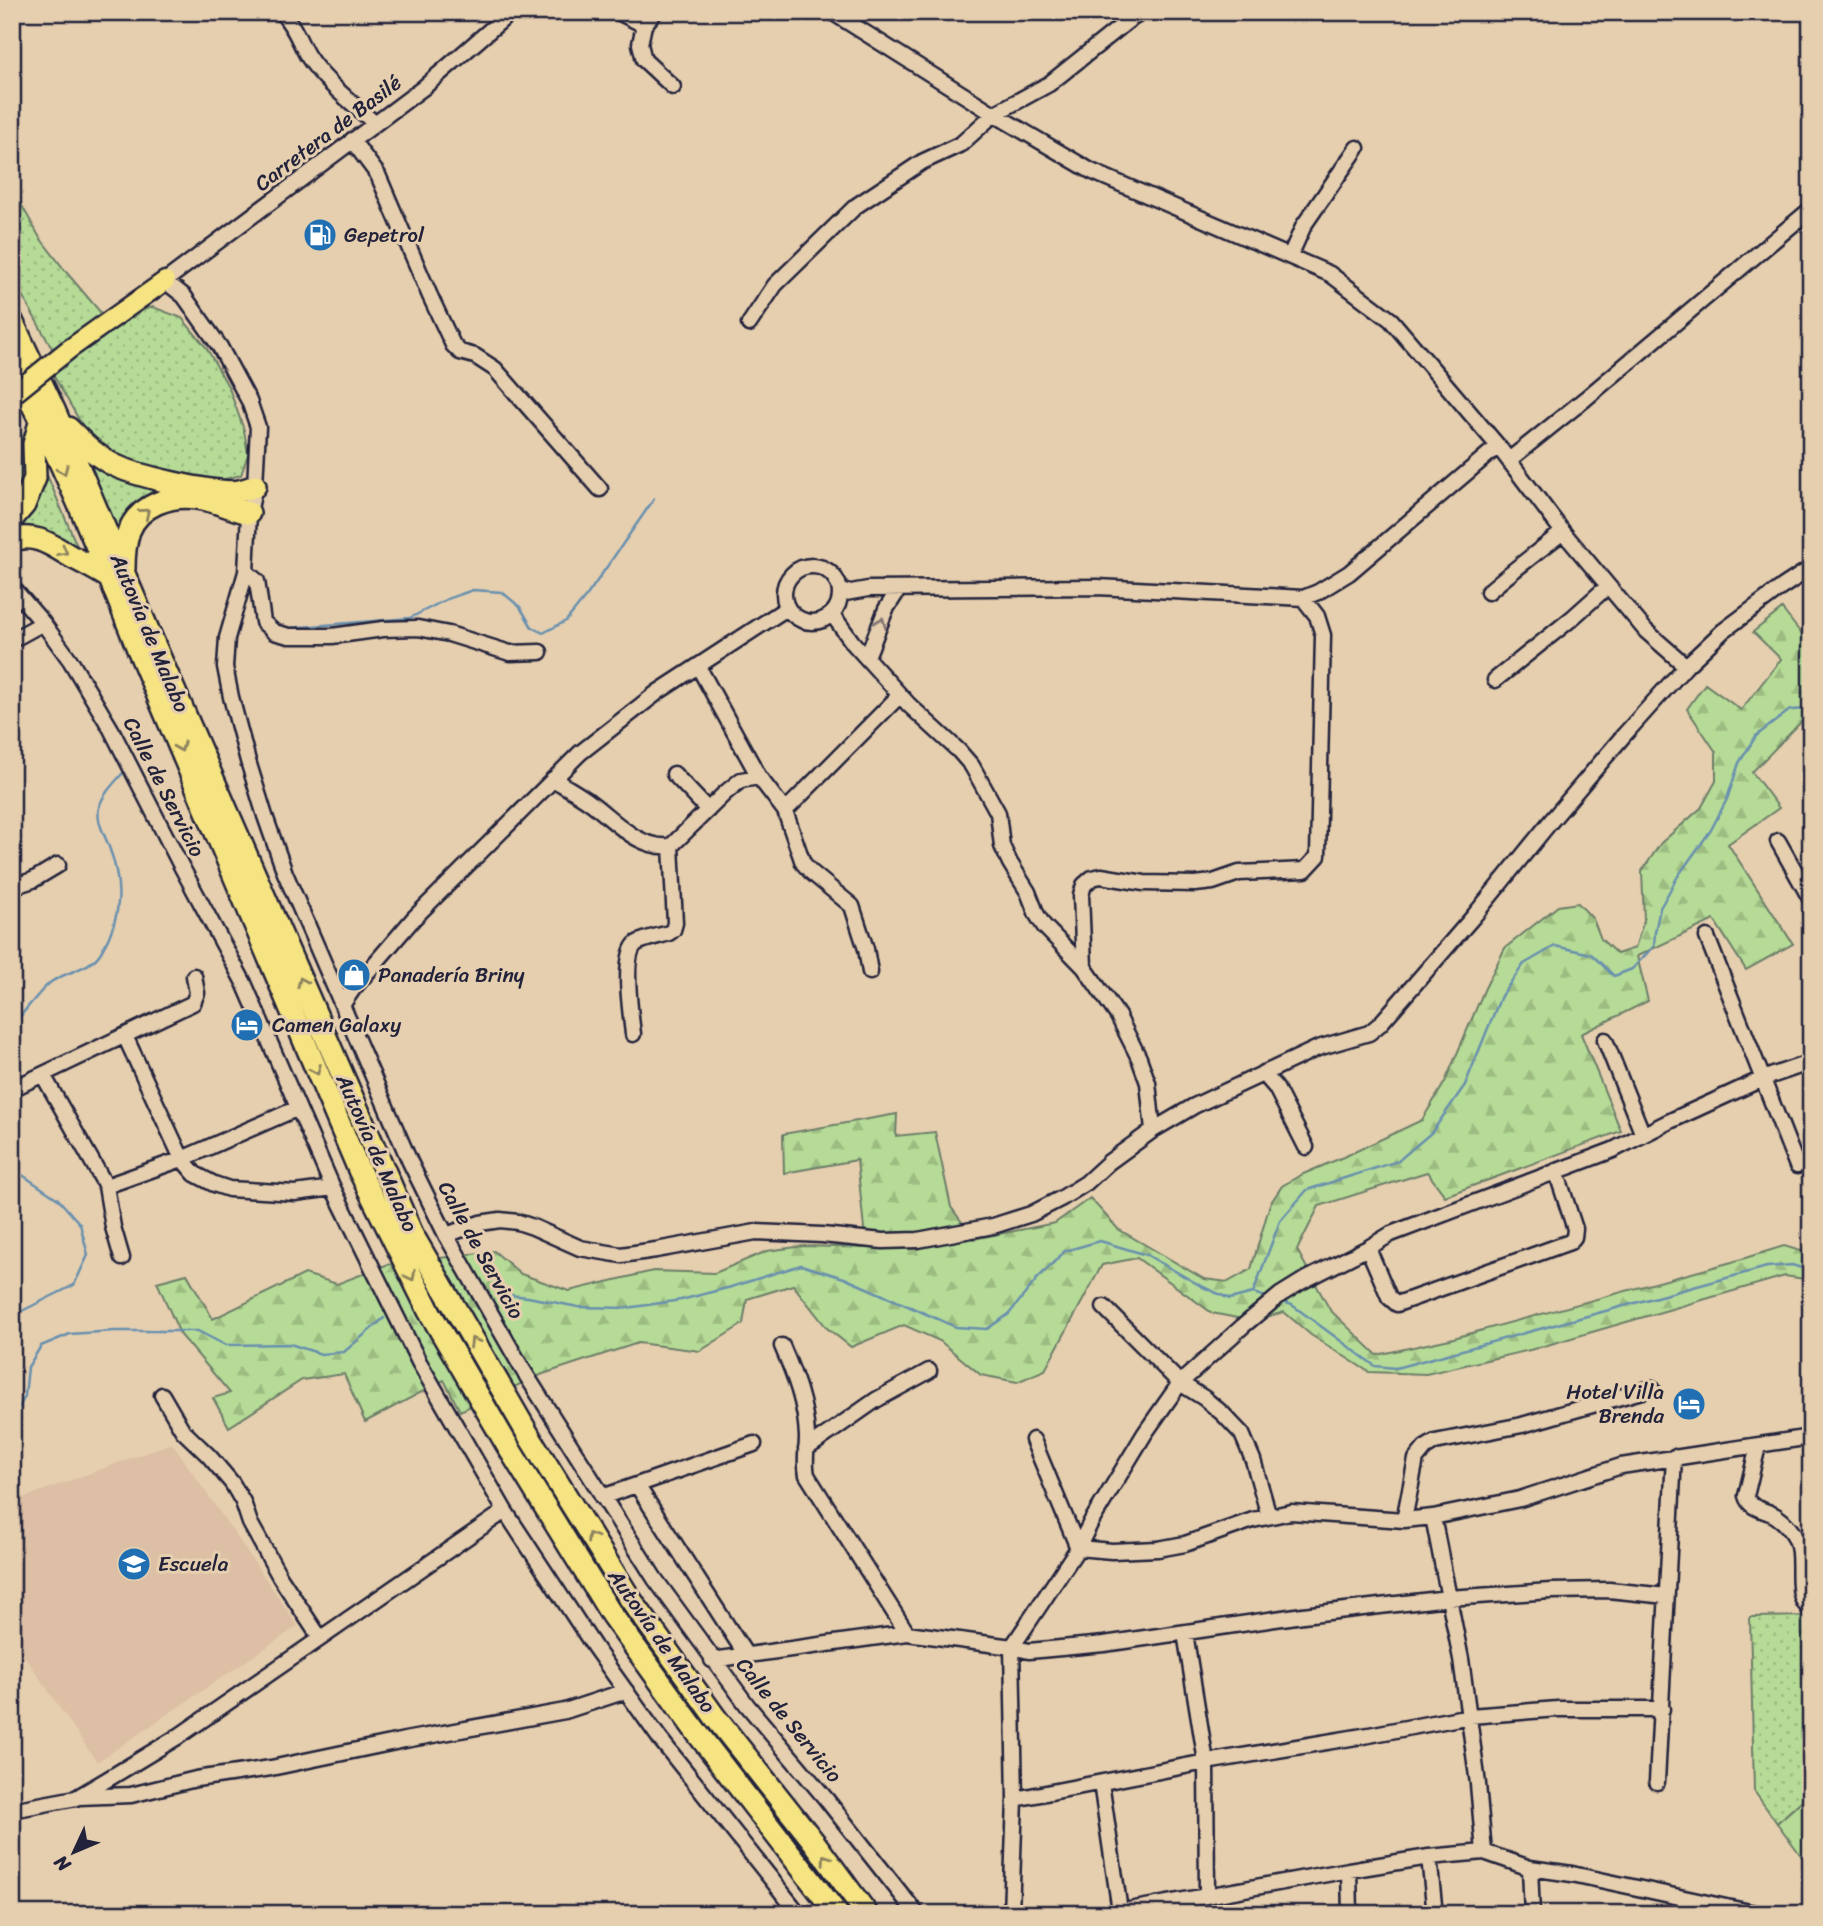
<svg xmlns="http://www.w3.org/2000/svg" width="1823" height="1926" font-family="Sriracha,sans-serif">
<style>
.built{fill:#dcbfa4}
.grass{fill:url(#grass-dots);stroke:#6c7e68;stroke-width:2}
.forest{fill:url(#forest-firs);stroke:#6c7e68;stroke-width:2}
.pitch{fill:#b6db96;stroke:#6c7e68;stroke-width:2}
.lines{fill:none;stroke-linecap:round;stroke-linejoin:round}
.stream{stroke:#6990ae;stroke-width:2.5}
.minor-casing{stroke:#22223b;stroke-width:19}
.major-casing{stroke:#22223b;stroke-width:23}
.highway-casing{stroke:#22223b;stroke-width:26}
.minor{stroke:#e6cfaf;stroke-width:14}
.major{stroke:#f6e381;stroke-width:18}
.highway{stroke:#f6e381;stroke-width:21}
.major-bridge-casing{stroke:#22223b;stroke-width:23;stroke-linecap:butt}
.major-bridge{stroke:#f6e381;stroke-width:18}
.oneway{stroke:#8c825e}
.oneway2{stroke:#847875}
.labels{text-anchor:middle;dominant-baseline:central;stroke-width:6;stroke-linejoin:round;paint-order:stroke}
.street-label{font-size:21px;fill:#22223b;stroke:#e6cfaf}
.poi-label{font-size:21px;fill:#22223b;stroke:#e6cfaf;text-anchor:start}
</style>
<defs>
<pattern id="grass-dots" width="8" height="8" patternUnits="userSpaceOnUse" patternTransform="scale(1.75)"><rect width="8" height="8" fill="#b6db96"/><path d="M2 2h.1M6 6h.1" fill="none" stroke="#9cbc82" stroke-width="1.8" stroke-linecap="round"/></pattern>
<pattern id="forest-firs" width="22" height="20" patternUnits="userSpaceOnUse" patternTransform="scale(1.75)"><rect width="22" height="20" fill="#b6db96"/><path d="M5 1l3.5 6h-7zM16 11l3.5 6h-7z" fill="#9cbc82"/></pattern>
</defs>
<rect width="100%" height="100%" fill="#e6cfaf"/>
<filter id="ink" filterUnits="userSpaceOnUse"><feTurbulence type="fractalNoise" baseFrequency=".0143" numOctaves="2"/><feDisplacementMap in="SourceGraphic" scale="14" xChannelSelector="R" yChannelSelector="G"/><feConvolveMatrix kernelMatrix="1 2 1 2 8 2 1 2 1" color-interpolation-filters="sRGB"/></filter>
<g filter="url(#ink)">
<path class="built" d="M 172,1443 L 298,1626 L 97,1762 L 12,1638 L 12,1502 Z"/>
<path class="grass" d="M 12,188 L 40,238 L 67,273 L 112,326 L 129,314 L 153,307 L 182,318 L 206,347 L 229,388 L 244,430 L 248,454 L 241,475 L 217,481 L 130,461 L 106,451 L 88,435 L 53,375 L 76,353 L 55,354 L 12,277 Z
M 12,410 C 23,441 40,475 12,503 Z
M 75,438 L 180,485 L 159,495 L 121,547 Z
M 36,449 L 85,565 L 12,537 L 12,522 Z
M 1811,1616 L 1811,1792 L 1777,1823 L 1754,1791 L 1750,1617 Z"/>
<path class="forest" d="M 1782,609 L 1811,646 L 1811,721 L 1806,717 L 1752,772 L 1779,808 L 1728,844 L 1793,944 L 1746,970 L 1714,920 L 1637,956 L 1648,1001 L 1581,1034 L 1621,1131 L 1445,1196 L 1427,1172 L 1319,1206 L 1297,1250 L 1330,1310 L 1377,1355 L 1450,1339 L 1732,1262 L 1784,1246 L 1811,1254 L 1811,1280 L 1785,1276 L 1530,1350 L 1426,1374 L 1369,1372 L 1311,1335 L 1284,1312 L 1252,1321 L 1212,1313 L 1137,1258 L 1102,1265 L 1045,1370 L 1017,1382 L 981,1375 L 940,1341 L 904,1325 L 851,1347 L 827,1328 L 793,1285 L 747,1299 L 743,1324 L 700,1351 L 638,1343 L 543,1374 L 460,1411 L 444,1380 L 365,1422 L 344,1374 L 302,1380 L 229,1427 L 213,1398 L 230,1393 L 180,1334 L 157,1282 L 187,1274 L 213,1319 L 305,1274 L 337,1284 L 386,1265 L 494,1251 L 521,1274 L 569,1291 L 653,1271 L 715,1273 L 767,1251 L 804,1246 L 866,1248 L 857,1160 L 784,1173 L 783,1134 L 897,1114 L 896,1136 L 935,1132 L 951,1207 L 974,1239 L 1055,1223 L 1090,1198 L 1118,1229 L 1204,1279 L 1228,1282 L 1251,1269 L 1270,1204 L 1282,1186 L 1301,1175 L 1348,1155 L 1422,1120 L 1445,1082 L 1485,988 L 1505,948 L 1558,906 L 1578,903 L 1593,919 L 1601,939 L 1617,954 L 1635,948 L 1644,920 L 1642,871 L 1661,843 L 1701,808 L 1716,781 L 1716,752 L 1687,709 L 1705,684 L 1741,710 L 1781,659 L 1753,632 Z"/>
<path class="pitch" d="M 1811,1793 L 1811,1869 L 1777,1823 Z"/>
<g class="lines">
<path class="stream" d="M 288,628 L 410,618 L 447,599 L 473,590 L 502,592 L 520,607 L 532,627 L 543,633 L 566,621 L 588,594 L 654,499
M 12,1026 C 22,1015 41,989 51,982 C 67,971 91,969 101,952 C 123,916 123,883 108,844 C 104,834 96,820 99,808 C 102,795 114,783 123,773
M 12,1168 L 58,1199 L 80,1224 L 88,1255 L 74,1285 L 20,1312 L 12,1318
M 1253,1293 L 1269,1298
M 500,1294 L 528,1297 L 578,1307 L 627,1308 L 681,1300 L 731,1287 L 801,1265 L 844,1278 L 956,1327 L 987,1329 L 1009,1314 L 1037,1279 L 1065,1251 L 1100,1241 L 1147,1255 L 1201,1286 L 1230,1299 L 1253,1293 L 1280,1221 L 1307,1190 L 1398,1161 L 1432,1132 L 1465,1085 L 1501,996 L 1524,964 L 1555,946 L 1591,954 L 1614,976 L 1632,969 L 1654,946 L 1655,932 L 1660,908 L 1678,876 L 1711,830 L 1727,799 L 1739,763 L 1756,736 L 1790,710 L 1811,709
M 1279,1301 L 1292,1305 L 1375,1366 L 1396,1368 L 1767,1267 L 1792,1265 L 1811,1271
M 12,1421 L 25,1396 L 28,1367 L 41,1346 L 70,1334 L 114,1331 L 198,1331 L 225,1345 L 290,1344 L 321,1354 L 344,1352 L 384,1318"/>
<defs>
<path id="minor" d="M 281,12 C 295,27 298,39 307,55 C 324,82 352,102 374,123
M 511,12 L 423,88 L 165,281 L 184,296 L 220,347 L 249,401 L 258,427 L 255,486 L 249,513 L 246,572 L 227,638 L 225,667 L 231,697 L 248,761 L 265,816 L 285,873 L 410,1162 L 446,1235 L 523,1370 L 655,1579 L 747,1705 L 826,1799 L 917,1914
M 618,12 L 644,25
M 655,12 L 644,25 L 640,44 L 644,60 L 673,87
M 832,12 L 994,114 L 1091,171 L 1330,274 L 1391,320 L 1498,446 L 1563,532 L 1646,631 L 1686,666
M 352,140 L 378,175 L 430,296 L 453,345 L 460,352 L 475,356 L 495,369 L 600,489
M 1290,256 L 1304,225 L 1357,148
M 749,324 L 775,285 L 856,206 L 922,162 L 961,144 L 994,114 L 1049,84 L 1129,20 L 1143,12
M 1509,460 L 1585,399 L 1811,209
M784 594a28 28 0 1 1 56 0a28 28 0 1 1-56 0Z
M 246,572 L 257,581 L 263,622 L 274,632 L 289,636 L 332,636 L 383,629 L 418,628 L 449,634 L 510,653 L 540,652
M 12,587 L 43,623 L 70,660 L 111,729 L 179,862 L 244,983 L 333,1188 L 419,1362 L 505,1511 L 595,1648 L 660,1739 L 799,1914
M 1488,592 C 1512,571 1537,552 1563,532
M 840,594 L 868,589 L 1098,587 L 1303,598 L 1318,592 L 1349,573 L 1498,446
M 832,614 L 853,643 L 909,705 L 959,751 L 972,766 L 998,813 L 1002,846 L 1010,863 L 1028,892 L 1037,915 L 1044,926 L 1084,967 L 1118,1016 L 1139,1058 L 1148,1083 L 1153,1130
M 12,640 L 43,623
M 867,657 L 886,609 L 899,589
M 698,666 L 759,777 L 785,811 L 900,695
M 1495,680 L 1571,619 L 1608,586
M 674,774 L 708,810
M 553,779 C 566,787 579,794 591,803 C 614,820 639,850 671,846 L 725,793 L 741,780 L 759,777
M 785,811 L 803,863 L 811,872 L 852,906 L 866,949 L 870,972
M 1778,841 L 1811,900
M 12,887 L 33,880 L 58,865
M 1707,937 L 1797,1166
M 1084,967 L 1081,895 L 1084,885 L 1092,878 L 1101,876 L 1144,883 L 1195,884 L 1213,882 L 1239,873 L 1305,870 L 1318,856 L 1323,635 L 1317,616 L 1303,598
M 342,1005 L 353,989 L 414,918 L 580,753 L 658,692 L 787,608
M 633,1034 C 631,1015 621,954 637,943 C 646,938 660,936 669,933 L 673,930 L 675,923 L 671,846
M 125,1036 L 182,1159 L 195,1174 L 214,1184 L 229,1189 L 295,1193 L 333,1188
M 1605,1040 L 1643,1135
M 1263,1073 L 1276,1088 L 1306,1147
M 43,1075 L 106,1186 L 113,1227 L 122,1258
M 12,1089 L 193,1003 L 197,993 L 194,976
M 106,1186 L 182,1159 L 298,1108
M 446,1235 L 480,1223 L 500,1220 L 518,1222 L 533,1227 L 580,1248 L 621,1255 L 656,1250 L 756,1232 L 822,1235 L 883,1241 L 918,1240 L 993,1226 L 1031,1214 L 1062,1198 L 1086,1183 L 1109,1162 L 1153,1130 L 1194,1106 L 1318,1048 L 1369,1033 L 1380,1024 L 1473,917 L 1551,821 L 1624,735 L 1686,666 L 1723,631 L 1782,587 L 1811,568
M 1368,1248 L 1389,1297 L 1397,1304 L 1570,1242 L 1574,1237 L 1575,1229 L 1556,1171
M 1104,1307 L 1180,1383 L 1204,1398 L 1223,1414 L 1242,1434 L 1253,1460 L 1269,1516
M 782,1346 C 795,1376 806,1404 807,1437 C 807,1450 804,1462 807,1475 L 907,1633
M 162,1395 L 183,1431 L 209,1456 L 232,1483 L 243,1502 L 250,1523 L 280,1577 L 320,1638
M 1033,1440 L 1078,1548
M 1758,1446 L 1746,1496 C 1750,1510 1765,1509 1776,1516 C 1785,1522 1794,1532 1797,1542 C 1804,1561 1792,1599 1811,1609
M 806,1449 L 876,1400 L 929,1371
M 637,1485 L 746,1655
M 602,1497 L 754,1444
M 1433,1517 L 1461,1659 L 1478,1784 L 1484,1852 L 1530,1868 L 1572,1874 L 1726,1907 L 1726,1914
M 1404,1520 L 1416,1459 L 1425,1448 L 1435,1442 L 1522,1425 L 1652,1388
M 1078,1548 L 1112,1551 L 1158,1549 L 1185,1544 L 1253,1520 L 1291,1512 L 1404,1520 L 1433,1517 L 1520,1499 L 1621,1466 L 1811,1437
M 1185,1633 L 1206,1762 L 1207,1895
M 712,1660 L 907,1633 L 1012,1647 L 1078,1548 L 1091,1522 L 1145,1433 L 1180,1383 L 1243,1326 L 1280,1295 L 1301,1282 L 1368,1248 L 1391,1234 L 1613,1150 L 1668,1122 L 1762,1079 L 1811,1062
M 1657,1782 L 1674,1457
M 1101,1783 L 1120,1911
M 79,1797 L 131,1795 L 196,1779 L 271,1768 L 405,1740 L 565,1711 L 626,1691
M 1015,1799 L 1206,1762 L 1369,1735 L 1470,1716 L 1558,1709 L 1662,1709
M 12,1810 L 76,1798 L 108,1779 L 179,1736 L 505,1511
M 1429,1857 L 1435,1914
M 1530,1868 L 1532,1914
M 1726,1907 L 1760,1914
M 1011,1914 L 1015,1799 L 1012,1647 L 1029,1651 L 1104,1644 L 1303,1615 L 1448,1598 L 1551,1591 L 1609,1590 L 1666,1596
M 1107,1914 L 1349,1870
M 1350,1914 L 1349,1870 L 1429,1857 L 1484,1852"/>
<path id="major" d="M 68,350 L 165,281"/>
<path id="highway" d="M 12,321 L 55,412 L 154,644 L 412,1234 L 532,1441 L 629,1597 L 715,1717 L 814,1842 L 867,1914
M 12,365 C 61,456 100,553 138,649 L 359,1170 L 429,1311 L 507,1445 L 611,1614 L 698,1734 L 837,1914
M 68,428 C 81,441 94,454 110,463 C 131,475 216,495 239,491 C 244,490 250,488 255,486
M 12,519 L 24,505 L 35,478 L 34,444 L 41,419
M 12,541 C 33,531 53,546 70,556 C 84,563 97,570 110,578
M 124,569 C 124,556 125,543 129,531 C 139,505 171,494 197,498 C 215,500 231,509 249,513"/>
</defs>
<use href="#minor" class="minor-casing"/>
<use href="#major" class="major-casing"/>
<use href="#highway" class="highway-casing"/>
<use href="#minor" class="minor"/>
<use href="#major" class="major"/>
<use href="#highway" class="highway"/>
<defs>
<path id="major-bridge" d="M 12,395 L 68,350"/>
</defs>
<use href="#major-bridge" class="major-bridge-casing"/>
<use href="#major-bridge" class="major-bridge"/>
</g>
<defs><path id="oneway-chevron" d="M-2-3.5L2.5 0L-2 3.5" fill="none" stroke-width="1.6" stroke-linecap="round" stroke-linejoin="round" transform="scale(1.75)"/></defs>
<g class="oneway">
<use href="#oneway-chevron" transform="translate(63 470) rotate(67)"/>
<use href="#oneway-chevron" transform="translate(145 513) rotate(-40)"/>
<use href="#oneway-chevron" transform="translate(63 551) rotate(29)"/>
<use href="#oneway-chevron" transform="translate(180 747) rotate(67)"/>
<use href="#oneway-chevron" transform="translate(302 982) rotate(-114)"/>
<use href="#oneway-chevron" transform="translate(316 1070) rotate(67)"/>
<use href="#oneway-chevron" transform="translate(411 1276) rotate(63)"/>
<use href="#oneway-chevron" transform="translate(474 1342) rotate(-121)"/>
<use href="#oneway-chevron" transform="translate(591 1537) rotate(-122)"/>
<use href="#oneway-chevron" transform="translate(826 1859) rotate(-126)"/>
</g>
<use class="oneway2" href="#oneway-chevron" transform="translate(881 622) rotate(-68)"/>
</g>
<defs>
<symbol id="fuel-disc" viewBox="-11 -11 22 22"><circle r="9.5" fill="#1f6fb2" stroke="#e6cfaf"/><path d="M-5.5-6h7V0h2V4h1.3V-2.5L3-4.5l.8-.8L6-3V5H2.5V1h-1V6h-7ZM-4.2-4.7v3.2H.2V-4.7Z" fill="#fff"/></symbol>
<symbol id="shop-disc" viewBox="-11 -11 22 22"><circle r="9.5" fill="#1f6fb2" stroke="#e6cfaf"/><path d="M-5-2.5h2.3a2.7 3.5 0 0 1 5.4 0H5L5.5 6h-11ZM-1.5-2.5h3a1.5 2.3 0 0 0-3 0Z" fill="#fff"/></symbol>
<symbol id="hotel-disc" viewBox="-11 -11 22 22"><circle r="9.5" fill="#1f6fb2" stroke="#e6cfaf"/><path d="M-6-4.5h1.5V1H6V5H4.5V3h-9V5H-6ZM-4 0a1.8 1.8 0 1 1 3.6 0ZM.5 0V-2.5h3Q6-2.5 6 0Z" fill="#fff"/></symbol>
<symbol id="school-disc" viewBox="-11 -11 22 22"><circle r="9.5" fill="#1f6fb2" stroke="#e6cfaf"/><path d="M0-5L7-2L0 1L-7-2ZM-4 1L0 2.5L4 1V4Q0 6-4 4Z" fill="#fff"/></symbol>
</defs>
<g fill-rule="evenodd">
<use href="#fuel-disc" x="301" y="216" width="38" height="38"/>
<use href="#shop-disc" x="335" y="956" width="38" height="38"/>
<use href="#hotel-disc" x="228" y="1006" width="38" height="38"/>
<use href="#hotel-disc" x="1670" y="1385" width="38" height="38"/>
<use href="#school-disc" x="115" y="1545" width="38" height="38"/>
</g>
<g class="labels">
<g class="street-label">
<text transform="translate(328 133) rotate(-37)">Carretera de Basilé</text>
<text transform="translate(150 633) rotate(67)">Autovía de Malabo</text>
<text transform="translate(164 787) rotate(63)">Calle de Servicio</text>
<text transform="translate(377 1153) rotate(66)">Autovía de Malabo</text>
<text transform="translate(481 1250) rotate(61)">Calle de Servicio</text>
<text transform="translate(662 1641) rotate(55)">Autovía de Malabo</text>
<text transform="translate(789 1720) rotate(51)">Calle de Servicio</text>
</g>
<g class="poi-label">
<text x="344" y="235">Gepetrol</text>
<text x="378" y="975">Panadería Briny</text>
<text x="272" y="1025">Camen Galaxy</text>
<text x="1664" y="1392" text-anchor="end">Hotel Villa<tspan x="1664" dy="24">Brenda</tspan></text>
<text x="158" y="1564">Escuela</text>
</g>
</g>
<rect width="1823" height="1926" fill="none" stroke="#e6cfaf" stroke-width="42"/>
<rect x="21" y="21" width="1781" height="1884" fill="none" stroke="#22223b" stroke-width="2.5" filter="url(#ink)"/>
<g transform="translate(74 1852) rotate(226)" stroke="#e6cfaf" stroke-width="5" paint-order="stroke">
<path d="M0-5L12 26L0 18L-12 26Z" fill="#22223b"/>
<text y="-10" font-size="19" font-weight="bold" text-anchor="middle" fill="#22223b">N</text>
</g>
</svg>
